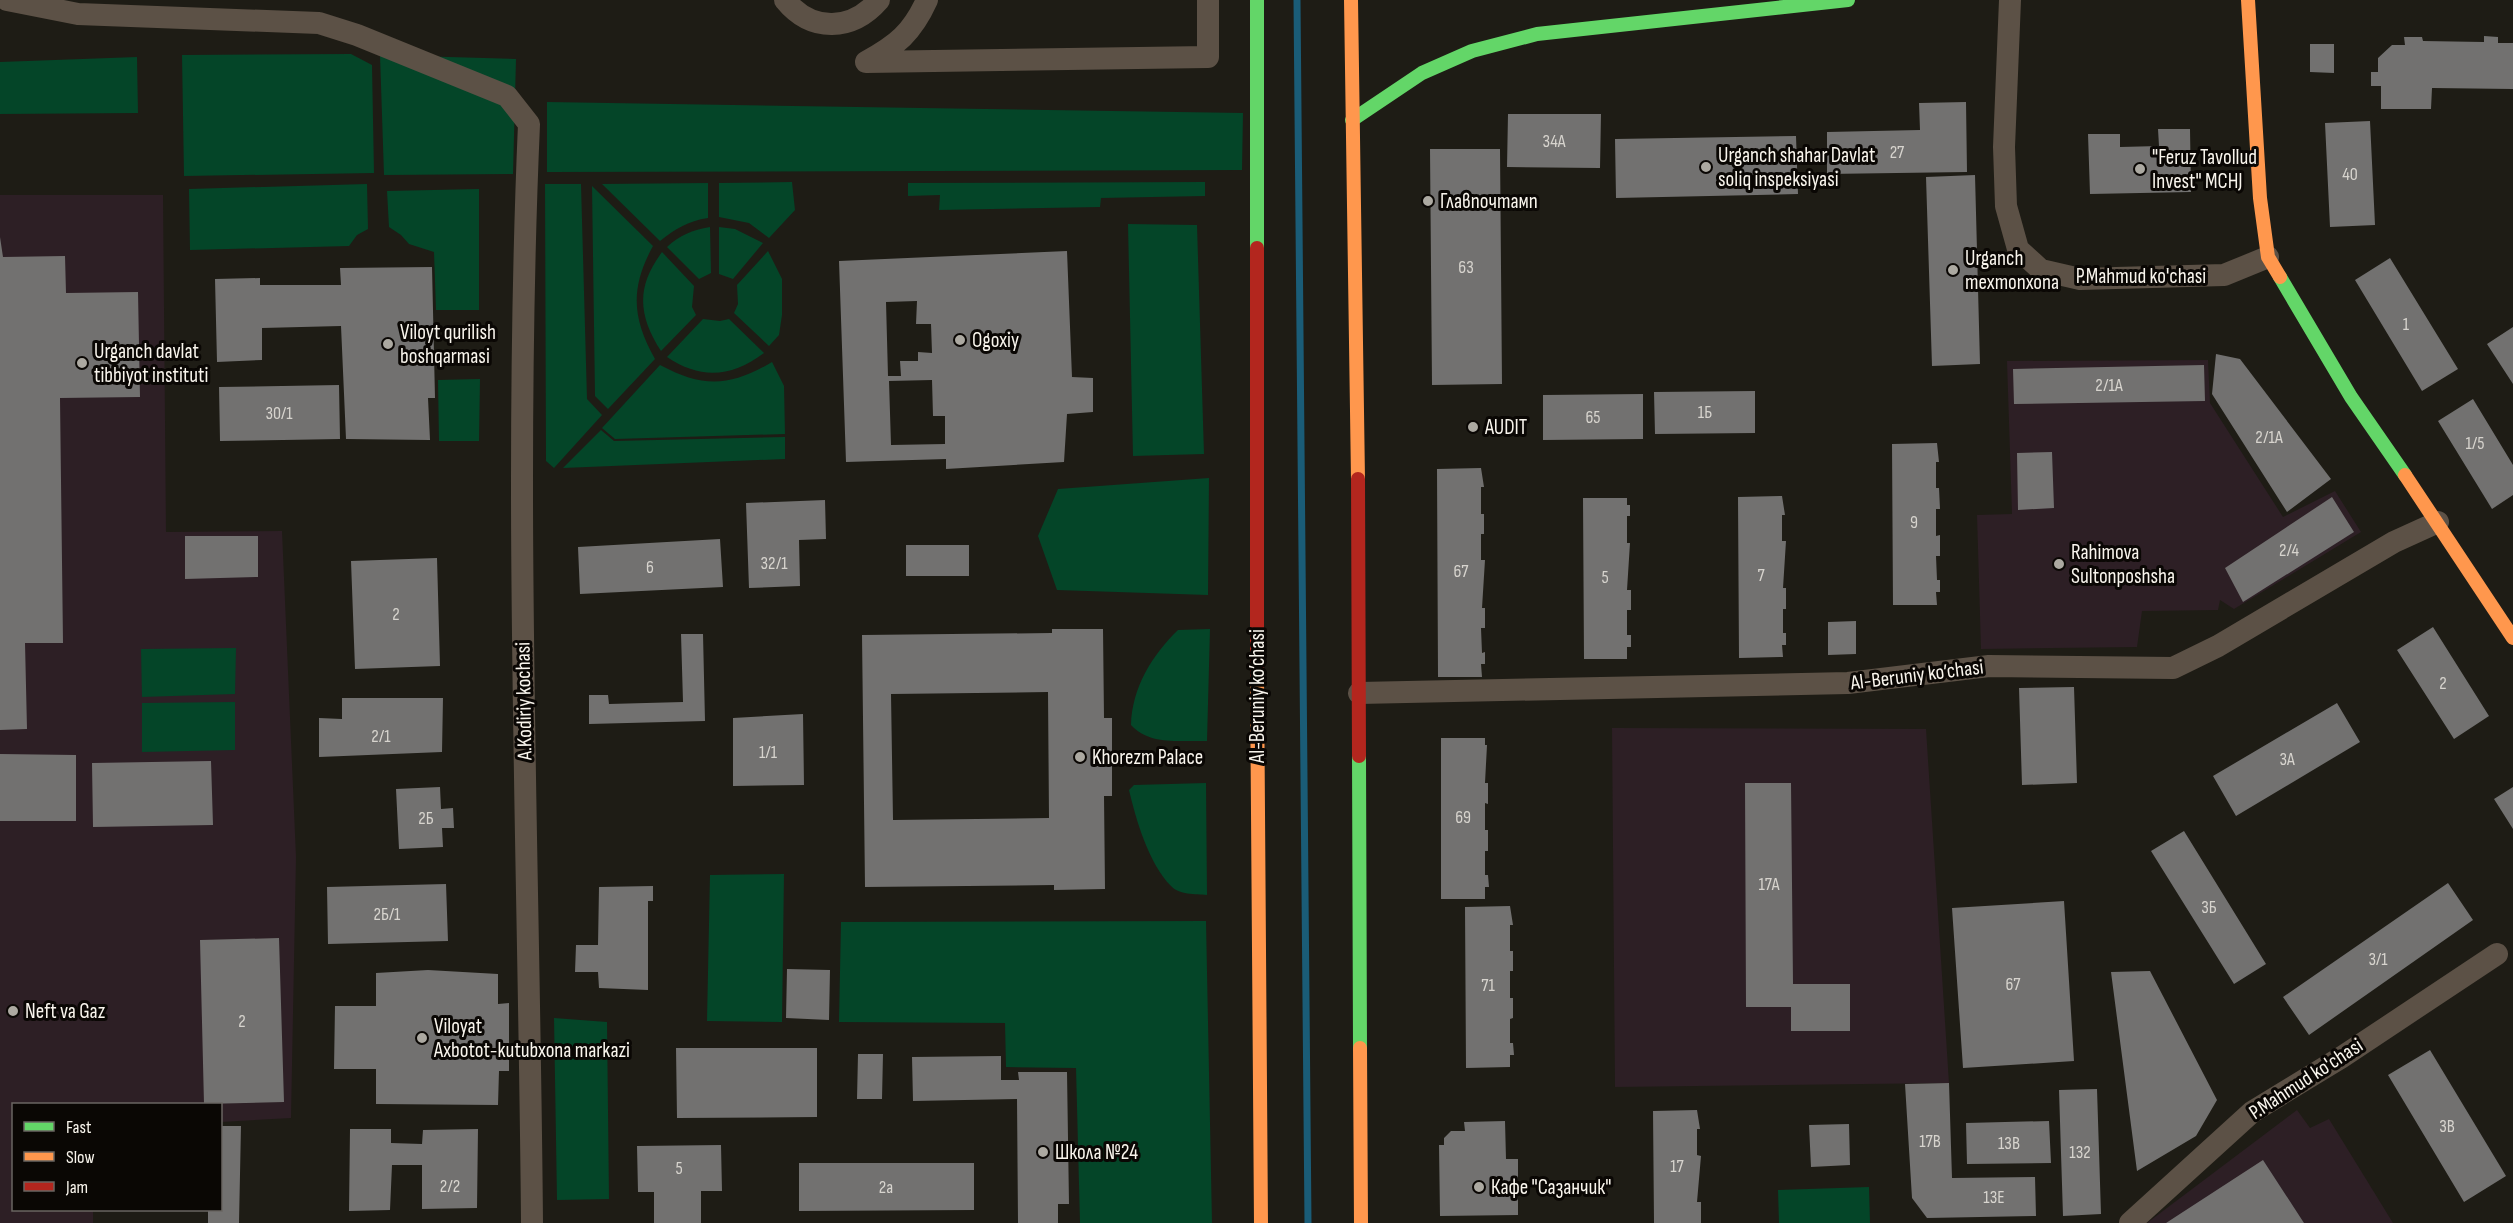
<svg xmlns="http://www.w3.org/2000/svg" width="2513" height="1223" font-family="'Sofia Sans Condensed',sans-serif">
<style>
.education{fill:#2d1f25}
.green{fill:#044528}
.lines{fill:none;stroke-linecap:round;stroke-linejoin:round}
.stream{stroke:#1a5c77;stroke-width:7}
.building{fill:#727170;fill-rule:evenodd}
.street{stroke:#5c5146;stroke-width:22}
.fast{stroke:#63d668;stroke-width:14}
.slow{stroke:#ff974d;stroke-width:14}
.jam{stroke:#b3261e;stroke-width:14}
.poi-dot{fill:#aca9a1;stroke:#0a0704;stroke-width:2}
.labels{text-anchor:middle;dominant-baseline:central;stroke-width:6;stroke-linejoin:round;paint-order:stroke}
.number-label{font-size:18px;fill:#d7d4ce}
.poi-label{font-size:21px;fill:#f9f5ed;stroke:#0a0704;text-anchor:start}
.street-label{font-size:21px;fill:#f9f5ed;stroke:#0a0704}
</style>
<rect width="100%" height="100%" fill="#1e1c15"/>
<path class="education" d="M 0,195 L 163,195 L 166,532 L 282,531 L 296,857 L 291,1118 L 221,1122 L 220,1104 L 14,1104 L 14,1210 L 93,1210 L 93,1223 L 0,1223 Z
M 2208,360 L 2210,403 L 2283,517 L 2335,491 L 2361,532 L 2234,609 L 2220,600 L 2218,610 L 2142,611 L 2137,647 L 1981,649 L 1977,515 L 2012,514 L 2007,361 Z
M 1612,728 L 1926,729 L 1949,1083 L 1615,1087 Z
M 2297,1110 L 2310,1128 L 2329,1119 L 2393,1223 L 2147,1223 Z"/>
<path class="green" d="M 351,54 L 372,65 L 374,173 L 184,176 L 182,55 Z
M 380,55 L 516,59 L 513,174 L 384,175 Z
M 137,57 L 138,113 L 0,114 L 0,62 Z
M 547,102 L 1243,113 L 1242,170 L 547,172 Z
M 792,182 L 795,210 L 769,238 L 749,223 L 719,217 L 719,183 Z
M 1205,182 L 1205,196 L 1101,198 L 1100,207 L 939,210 L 940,195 L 908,196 L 908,183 Z
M 708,183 L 708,218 C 688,221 675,229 660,241 L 602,184 Z
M 367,184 L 368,229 L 357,235 L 349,246 L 190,250 L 189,189 Z
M 545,184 L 581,184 L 587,399 L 602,415 L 554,468 L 546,461 Z
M 592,186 L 653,246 C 630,288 632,318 655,359 L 608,409 L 595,396 Z
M 479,189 L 479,310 L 436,310 L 434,252 L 409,244 L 401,235 L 389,227 L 387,191 Z
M 1128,224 L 1197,225 L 1204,454 L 1133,456 Z
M 710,227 L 711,273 L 699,279 L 667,247 C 680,235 692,230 710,227 Z
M 719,227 L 735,229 L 763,243 L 733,279 L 719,274 Z
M 768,251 L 782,279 L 782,315 L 779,335 L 769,346 L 734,313 L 738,304 L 737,285 Z
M 662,252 L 694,286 L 692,307 L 696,315 L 661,351 C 638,315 636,287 662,252 Z
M 703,319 L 720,321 L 729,319 L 764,353 C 732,377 701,380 667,357 Z
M 772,362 L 784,386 L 785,434 L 615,439 L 602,428 L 660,365 C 703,388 730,387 772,362 Z
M 480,379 L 479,441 L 439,441 L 438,380 Z
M 601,430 L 614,441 L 785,437 L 785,459 L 563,468 Z
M 1209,478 L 1208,595 L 1057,590 L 1038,536 L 1058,489 Z
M 1210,629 L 1207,741 C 1181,740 1150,746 1131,725 C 1132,688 1152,655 1178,630 Z
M 236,648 L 235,694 L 142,697 L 141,649 Z
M 235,702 L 235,750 L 142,752 L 142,703 Z
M 1206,783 L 1207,895 C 1195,894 1179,895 1171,886 C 1149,864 1136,820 1129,790 L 1134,785 Z
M 784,874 L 782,1022 L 707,1021 L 710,875 Z
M 1206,921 L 1212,1223 L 1080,1223 L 1076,1068 L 1006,1067 L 1005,1023 L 839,1022 L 841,922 Z
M 554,1018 L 607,1022 L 609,1199 L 557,1200 Z
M 1869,1187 L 1870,1223 L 1779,1223 L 1778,1190 Z"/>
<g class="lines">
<path class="stream" d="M 1297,0 L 1308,1223"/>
</g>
<path class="building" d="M 2484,36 L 2498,37 L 2498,43 L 2513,43 L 2513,89 L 2432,88 L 2431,109 L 2381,109 L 2381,86 L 2371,86 L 2371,72 L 2378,72 L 2378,58 L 2392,45 L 2405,45 L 2404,37 L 2422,37 L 2423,41 L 2484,42 Z
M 2310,44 L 2334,44 L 2334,73 L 2310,72 Z
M 1966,102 L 1967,172 L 1827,174 L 1827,132 L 1920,130 L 1919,103 Z
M 1508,114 L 1601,114 L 1600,168 L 1507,167 Z
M 2370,121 L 2375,225 L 2330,227 L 2325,123 Z
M 2158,129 L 2190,129 L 2191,192 L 2090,194 L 2088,134 L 2120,134 L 2120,147 L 2159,146 Z
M 1796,136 L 1798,194 L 1616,198 L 1615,139 Z
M 1430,149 L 1500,149 L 1502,384 L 1432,385 Z
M 1975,175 L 1980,364 L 1932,366 L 1926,177 Z
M 0,237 L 3,257 L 65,256 L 66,293 L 138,292 L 140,397 L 60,398 L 63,643 L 25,643 L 27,729 L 0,730 Z
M 1067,251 L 1072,377 L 1093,378 L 1093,412 L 1067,414 L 1064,462 L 946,469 L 946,459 L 846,462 L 839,261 ZM 917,301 L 916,324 L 931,324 L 932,353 L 918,352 L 918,361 L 900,361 L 901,376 L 888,376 L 886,302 ZM 932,380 L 933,416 L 945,416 L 945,444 L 891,445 L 889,381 Z
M 2390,258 L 2458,369 L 2422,391 L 2355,280 Z
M 432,267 L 435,398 L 428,398 L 430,440 L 346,439 L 341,326 L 262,328 L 262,360 L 217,362 L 215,279 L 260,278 L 260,285 L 341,285 L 340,268 Z
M 2513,327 L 2513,384 L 2487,344 Z
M 2216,354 L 2240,359 L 2331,479 L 2287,512 L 2212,394 Z
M 2204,365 L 2205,401 L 2014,404 L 2013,369 Z
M 339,385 L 340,439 L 220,441 L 219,387 Z
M 1755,391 L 1755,433 L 1655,434 L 1654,392 Z
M 1643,394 L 1643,439 L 1543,440 L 1543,395 Z
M 2473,399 L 2513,465 L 2513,495 L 2492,509 L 2438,421 Z
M 1937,443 L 1939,462 L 1936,462 L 1936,488 L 1939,488 L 1940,509 L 1936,509 L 1936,536 L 1940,535 L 1940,556 L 1936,556 L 1937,580 L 1940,580 L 1940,592 L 1936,592 L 1937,605 L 1893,605 L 1892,444 Z
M 2052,452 L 2054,508 L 2018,510 L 2017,453 Z
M 1481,468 L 1484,487 L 1481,487 L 1481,514 L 1484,514 L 1484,534 L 1481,534 L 1481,560 L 1485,560 L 1482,608 L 1485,608 L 1485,628 L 1481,628 L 1482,653 L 1485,652 L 1485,664 L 1481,664 L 1482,677 L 1438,677 L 1437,469 Z
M 1782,496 L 1785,515 L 1782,515 L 1782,541 L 1786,541 L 1783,588 L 1786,588 L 1786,609 L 1783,609 L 1783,633 L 1786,633 L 1786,645 L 1782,645 L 1783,657 L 1739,658 L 1738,497 Z
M 2332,497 L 2354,532 L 2243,602 L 2225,568 Z
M 1583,498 L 1627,498 L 1627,505 L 1630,505 L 1630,516 L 1627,516 L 1627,543 L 1630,543 L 1627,590 L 1631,590 L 1631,610 L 1627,610 L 1627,635 L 1631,635 L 1631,647 L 1627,647 L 1627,659 L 1584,659 Z
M 825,500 L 826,539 L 799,540 L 800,586 L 749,588 L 746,503 Z
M 185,536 L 258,536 L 258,577 L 185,579 Z
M 720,539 L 723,587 L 580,594 L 578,547 Z
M 906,545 L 969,545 L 969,576 L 906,576 Z
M 437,558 L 440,666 L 355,669 L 351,561 Z
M 1856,621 L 1856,654 L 1828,655 L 1828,622 Z
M 2433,627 L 2489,716 L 2454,739 L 2397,650 Z
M 1052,629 L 1103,629 L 1104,718 L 1112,718 L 1112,796 L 1104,796 L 1105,889 L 1054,890 L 1054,885 L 865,887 L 862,635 L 1052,633 ZM 1048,692 L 1049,818 L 893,820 L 891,694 Z
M 681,634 L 703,634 L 705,721 L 589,724 L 589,695 L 608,695 L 609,704 L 683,702 Z
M 2074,687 L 2077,783 L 2022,785 L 2019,688 Z
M 342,698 L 443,698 L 442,752 L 319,757 L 319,718 L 342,719 Z
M 2337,703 L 2360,742 L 2236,816 L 2213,776 Z
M 803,714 L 804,785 L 733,786 L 733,718 Z
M 1441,738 L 1485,738 L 1485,745 L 1487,745 L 1485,783 L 1488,783 L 1488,804 L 1485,803 L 1485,830 L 1488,830 L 1488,851 L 1485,851 L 1485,875 L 1488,875 L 1489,887 L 1485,887 L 1485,899 L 1441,899 Z
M 0,754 L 76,755 L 76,821 L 0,821 Z
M 211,761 L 213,825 L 93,827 L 92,763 Z
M 1745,783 L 1791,783 L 1793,984 L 1850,984 L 1850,1031 L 1791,1031 L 1791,1007 L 1746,1007 Z
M 440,787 L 441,809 L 453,808 L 454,828 L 442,828 L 443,847 L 399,849 L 396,789 Z
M 2513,787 L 2513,829 L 2494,799 Z
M 2184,831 L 2266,964 L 2234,984 L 2151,851 Z
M 2448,883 L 2473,920 L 2309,1035 L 2283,997 Z
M 446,884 L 448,941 L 328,944 L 327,887 Z
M 653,886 L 653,901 L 648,901 L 648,990 L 599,988 L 598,972 L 575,972 L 576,945 L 598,945 L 599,887 Z
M 2064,901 L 2074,1061 L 1963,1068 L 1952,908 Z
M 1510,906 L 1513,925 L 1510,925 L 1510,951 L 1513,951 L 1513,971 L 1510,971 L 1510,998 L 1513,998 L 1513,1018 L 1510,1019 L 1510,1043 L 1513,1043 L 1514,1055 L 1510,1055 L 1510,1067 L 1466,1068 L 1465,907 Z
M 279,938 L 284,1102 L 204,1104 L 200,940 Z
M 787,969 L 830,970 L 829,1020 L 786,1018 Z
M 428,970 L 498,974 L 498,1004 L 509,1003 L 509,1071 L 499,1071 L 498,1105 L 376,1104 L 376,1069 L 334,1069 L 335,1006 L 376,1006 L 376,973 Z
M 2150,971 L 2217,1100 L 2196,1136 L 2137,1171 L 2111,972 Z
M 676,1048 L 817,1048 L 817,1117 L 677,1118 Z
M 2430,1050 L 2506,1176 L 2464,1202 L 2388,1075 Z
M 858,1054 L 883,1054 L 882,1099 L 857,1099 Z
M 1001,1056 L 1001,1080 L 1019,1080 L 1018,1072 L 1067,1072 L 1069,1204 L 1058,1204 L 1058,1223 L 1018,1223 L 1017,1099 L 913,1101 L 912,1057 Z
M 1949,1083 L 1952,1178 L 2035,1177 L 2036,1216 L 1927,1218 L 1912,1198 L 1905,1084 Z
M 2097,1089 L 2101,1214 L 2063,1216 L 2059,1090 Z
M 1697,1110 L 1700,1129 L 1697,1129 L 1697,1155 L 1701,1156 L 1697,1202 L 1701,1202 L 1701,1223 L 1654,1223 L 1653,1111 Z
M 1505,1121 L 1506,1159 L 1518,1159 L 1518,1215 L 1440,1216 L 1439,1145 L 1444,1145 L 1444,1138 L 1451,1131 L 1465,1131 L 1464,1122 Z
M 2049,1121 L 2051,1163 L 1967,1164 L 1966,1123 Z
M 1849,1124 L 1850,1165 L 1811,1167 L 1809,1125 Z
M 220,1126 L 241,1126 L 239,1223 L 208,1223 L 208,1210 L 220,1210 Z
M 350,1129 L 391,1129 L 391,1143 L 422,1144 L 423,1130 L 478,1129 L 477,1208 L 422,1209 L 422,1165 L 392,1165 L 390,1210 L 349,1211 Z
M 721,1145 L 722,1191 L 701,1191 L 701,1223 L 654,1223 L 654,1192 L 638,1192 L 637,1146 Z
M 2263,1160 L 2304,1223 L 2166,1223 Z
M 799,1163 L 974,1163 L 974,1210 L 799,1211 Z"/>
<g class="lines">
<path class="street" d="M 7,0 L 78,14 L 319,23 L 357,35 L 507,96 L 529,124 C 513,490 529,857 532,1223
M 785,0 C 812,33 852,31 879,0
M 927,0 C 912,33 897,45 866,62 L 1208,57 L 1208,0
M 2010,0 L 2004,147 L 2006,206 L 2018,249 L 2041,270 L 2080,279 L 2224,275 L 2268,257
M 1359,693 L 1848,683 L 1989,666 L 2173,668 L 2218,646 L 2394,542 L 2438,522
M 2130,1223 L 2252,1112 L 2342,1057 L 2497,954"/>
<path class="fast" d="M 1257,0 L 1257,248
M 1352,120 L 1422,73 L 1472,51 L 1537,34 L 1848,0
M 2280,277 L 2351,397 L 2405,475
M 1359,756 L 1360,1048"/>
<path class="slow" d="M 1351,0 L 1358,479
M 2248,0 L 2260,198 L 2268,257 L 2280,277
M 2405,475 L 2513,638
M 1257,676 L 1261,1223
M 1360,1048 L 1361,1223"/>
<path class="jam" d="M 1257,248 L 1257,676
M 1358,479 L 1359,756"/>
</g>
<g class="poi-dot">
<circle cx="1706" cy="167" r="6"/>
<circle cx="2140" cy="169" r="6"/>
<circle cx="1428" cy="201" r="6"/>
<circle cx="1953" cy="270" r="6"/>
<circle cx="960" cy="340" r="6"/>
<circle cx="388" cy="344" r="6"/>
<circle cx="82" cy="363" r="6"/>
<circle cx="1473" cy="427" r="6"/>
<circle cx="2059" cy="564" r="6"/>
<circle cx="1080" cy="757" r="6"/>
<circle cx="13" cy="1011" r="6"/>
<circle cx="422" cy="1038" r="6"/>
<circle cx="1043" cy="1152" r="6"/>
<circle cx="1479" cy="1187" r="6"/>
</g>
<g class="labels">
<g class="number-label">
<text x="1554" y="141">34A</text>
<text x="1897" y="152">27</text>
<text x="2350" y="174">40</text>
<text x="1466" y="267">63</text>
<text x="2406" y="324">1</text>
<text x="2109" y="385">2/1A</text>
<text x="1705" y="412">1Б</text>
<text x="279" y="413">30/1</text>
<text x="1593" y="417">65</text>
<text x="2269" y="437">2/1A</text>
<text x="2475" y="443">1/5</text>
<text x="1914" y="522">9</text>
<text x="2289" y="550">2/4</text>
<text x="774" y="563">32/1</text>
<text x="650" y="567">6</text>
<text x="1461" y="571">67</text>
<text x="1761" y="575">7</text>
<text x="1605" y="577">5</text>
<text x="396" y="614">2</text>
<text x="2443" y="683">2</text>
<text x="381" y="736">2/1</text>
<text x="768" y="752">1/1</text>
<text x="2287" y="759">3А</text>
<text x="1463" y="817">69</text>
<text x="426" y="818">2Б</text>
<text x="1769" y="884">17A</text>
<text x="2209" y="907">3Б</text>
<text x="387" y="914">2Б/1</text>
<text x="2378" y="959">3/1</text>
<text x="2013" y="984">67</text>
<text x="1488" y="985">71</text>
<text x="242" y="1021">2</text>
<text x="2447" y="1126">3В</text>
<text x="1930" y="1141">17В</text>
<text x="2009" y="1143">13В</text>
<text x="2080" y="1152">132</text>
<text x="1677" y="1166">17</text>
<text x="679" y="1168">5</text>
<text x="450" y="1186">2/2</text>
<text x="886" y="1187">2a</text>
<text x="1994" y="1197">13Е</text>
</g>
<g class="poi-label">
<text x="1718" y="155">Urganch shahar Davlat<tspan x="1718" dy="24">soliq inspeksiyasi</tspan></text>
<text x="2152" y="157">"Feruz Tavollud<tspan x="2152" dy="24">Invest" MCHJ</tspan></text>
<text x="1440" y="201">Главпочтамп</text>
<text x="1965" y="258">Urganch<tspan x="1965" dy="24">mexmonxona</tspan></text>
<text x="400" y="332">Viloyt qurilish<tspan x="400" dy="24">boshqarmasi</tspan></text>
<text x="972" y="340">Ogoxiy</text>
<text x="94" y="351">Urganch davlat<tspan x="94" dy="24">tibbiyot instituti</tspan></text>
<text x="1485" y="427">AUDIT</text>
<text x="2071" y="552">Rahimova<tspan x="2071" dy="24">Sultonposhsha</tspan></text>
<text x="1092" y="757">Khorezm Palace</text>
<text x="25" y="1011">Neft va Gaz</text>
<text x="434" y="1026">Viloyat<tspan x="434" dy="24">Axbotot-kutubxona markazi</tspan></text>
<text x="1055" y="1152">Школа №24</text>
<text x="1491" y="1187">Кафе "Сазанчик"</text>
</g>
<g class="street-label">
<text x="2141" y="276">P.Mahmud ko'chasi</text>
<text transform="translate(1917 675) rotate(-7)">Al-Beruniy ko’chasi</text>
<text transform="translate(1257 696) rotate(-90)">Al-Beruniy ko’chasi</text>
<text transform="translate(524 701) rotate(-91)">A.Kodiriy kochasi</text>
<text transform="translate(2306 1079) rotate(-33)">P.Mahmud ko'chasi</text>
</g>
</g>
<rect x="12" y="1103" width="210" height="108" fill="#0a0704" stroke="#6a6661" stroke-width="1.5"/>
<rect x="24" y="1122" width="30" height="9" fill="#63d668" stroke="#6a6661" stroke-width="1.5"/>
<text x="66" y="1133" font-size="18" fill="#f9f5ed">Fast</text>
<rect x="24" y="1152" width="30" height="9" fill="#ff974d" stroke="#6a6661" stroke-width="1.5"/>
<text x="66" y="1163" font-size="18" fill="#f9f5ed">Slow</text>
<rect x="24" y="1182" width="30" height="9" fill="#b3261e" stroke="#6a6661" stroke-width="1.5"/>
<text x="66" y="1193" font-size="18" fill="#f9f5ed">Jam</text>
</svg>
